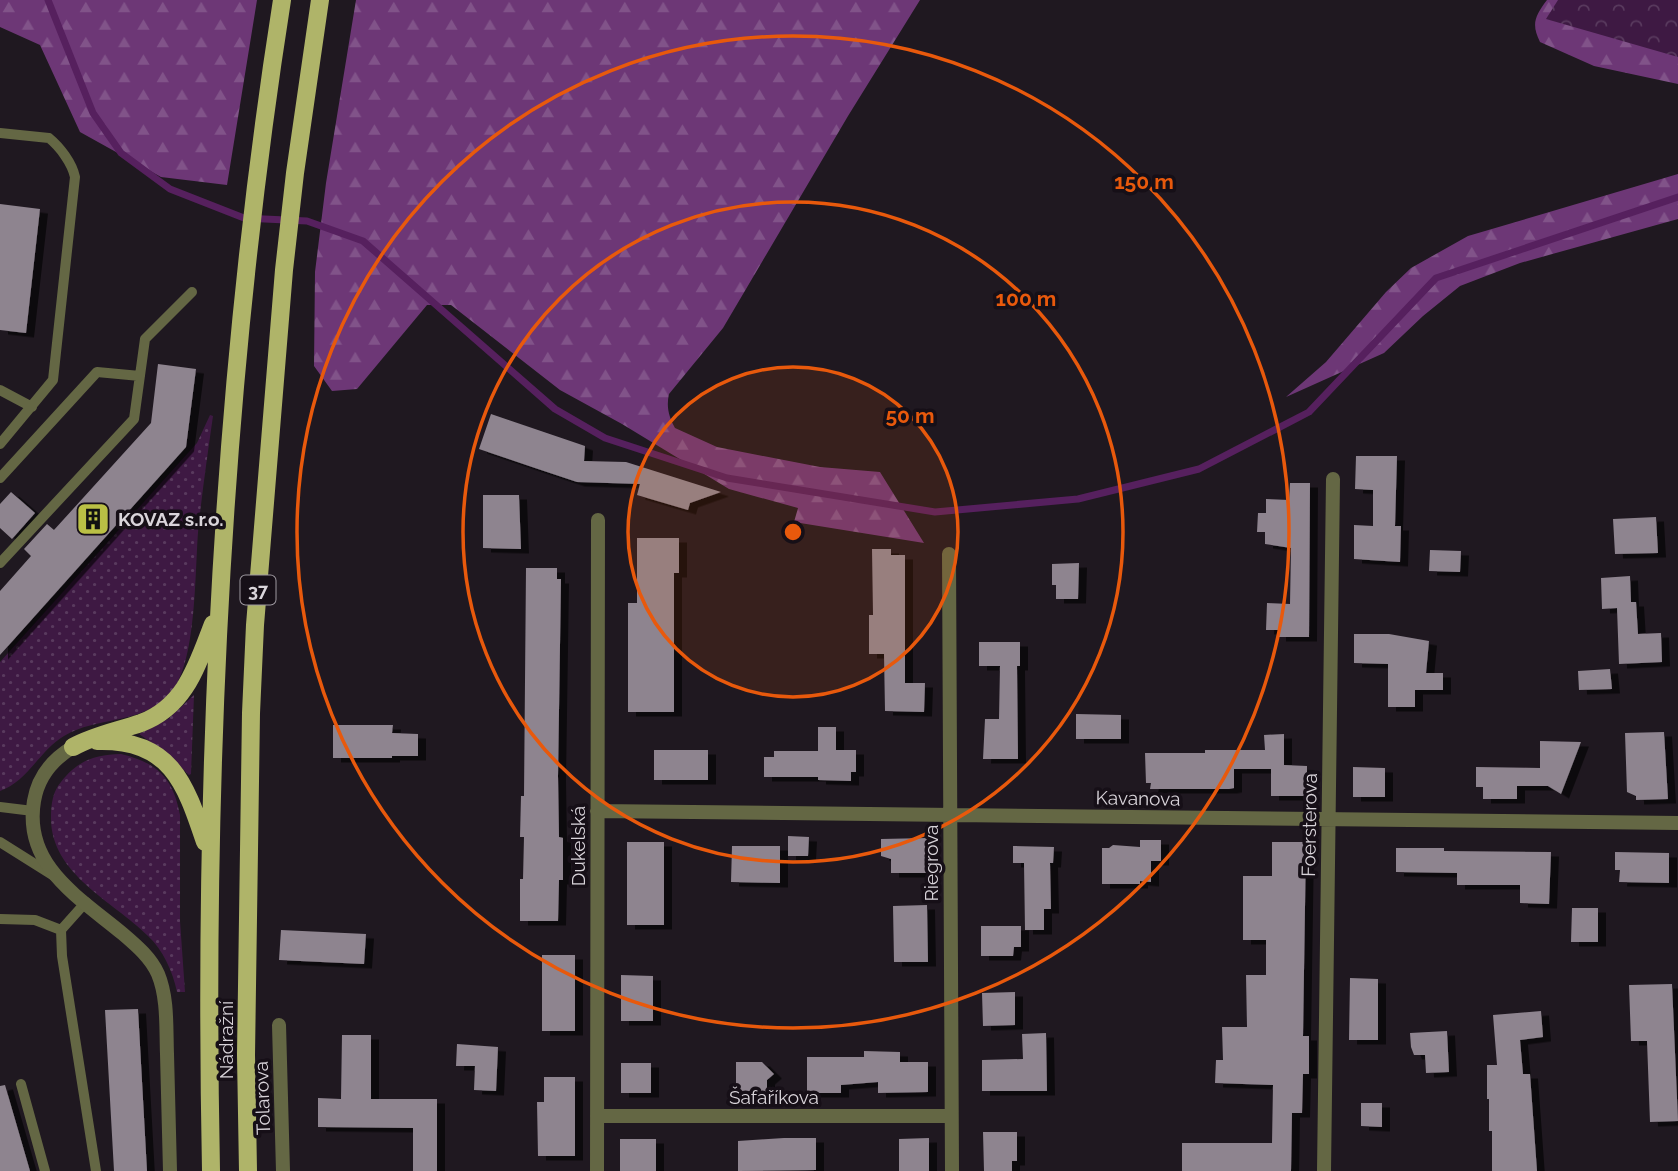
<svg xmlns="http://www.w3.org/2000/svg" width="1678" height="1171" font-family="Raleway,sans-serif">
<style>
.grass{fill:url(#grass-dots)}
.forest{fill:url(#forest-firs)}
.park{fill:url(#park-crowns)}
.lines{fill:none;stroke-linecap:round;stroke-linejoin:round}
.stream{stroke:#56205e;stroke-width:7}
.building{fill:#8e848f;filter:url(#shadow)}
.service{stroke:#646744;stroke-width:10}
.minor{stroke:#646744;stroke-width:14}
.primary{stroke:#afb469;stroke-width:18}
.ring{fill:none;stroke:#e8590c;stroke-width:3.5}
.labels{text-anchor:middle;dominant-baseline:central;stroke-width:7;stroke-linejoin:round;paint-order:stroke}
.shield{fill:#160f17;stroke:#9e99a0;stroke-width:2}
.shield-label{font-size:18px;font-weight:bold;fill:#d9d4da}
.poi-label{font-size:19px;font-weight:bold;fill:#d9d4da;stroke:#160f17;text-anchor:start}
.street-label{font-size:19px;fill:#d9d4da;stroke:#160f17}
.centre{fill:#e8590c;stroke:#160f17;stroke-width:3.5}
.ring-label{font-size:21px;text-anchor:middle;font-weight:bold;fill:#e8590c;stroke:#160f17;stroke-width:7;stroke-linejoin:round;paint-order:stroke}
</style>
<defs>
<pattern id="grass-dots" width="8" height="8" patternUnits="userSpaceOnUse" patternTransform="scale(1.75)"><rect width="8" height="8" fill="#3e1943"/><path d="M2 2h.1M6 6h.1" fill="none" stroke="#593a5e" stroke-width="1.8" stroke-linecap="round"/></pattern>
<pattern id="forest-firs" width="22" height="20" patternUnits="userSpaceOnUse" patternTransform="scale(1.75)"><rect width="22" height="20" fill="#6d3776"/><path d="M5 1l3.5 6h-7zM16 11l3.5 6h-7z" fill="#815389"/></pattern>
<pattern id="park-crowns" width="20" height="18" patternUnits="userSpaceOnUse" patternTransform="scale(1.75)"><rect width="20" height="18" fill="#3e1943"/><path d="M2 6a3 3 0 1 1 6 0M12 15a3 3 0 1 1 6 0" fill="none" stroke="#593a5e"/></pattern>
<filter id="shadow"><feDropShadow dx="8" dy="4.5" stdDeviation="0" flood-color="#0009"/></filter>
</defs>
<rect width="100%" height="100%" fill="#1f1820"/>
<path class="grass" d="M 210,415 L 213,416 C 208,451 203,486 199,522 C 194,565 199,668 167,697 C 137,725 98,716 64,736 C 40,750 27,782 0,791 L 0,662 L 197,443 Z
M 194,695 L 191,774 L 189,775 L 166,753 L 139,734 L 168,719 Z
M 121,754 C 157,763 173,777 180,815 L 180,921 L 185,992 L 177,992 C 173,972 163,950 148,936 C 113,901 50,874 51,817 C 51,804 53,791 61,782 C 78,760 95,755 121,754 Z"/>
<path class="forest" d="M 0,0 L 257,0 L 227,185 L 161,177 L 80,132 L 40,45 L 0,27 Z
M 356,0 L 920,0 L 848,116 L 723,328 L 669,394 C 666,407 669,417 675,428 L 717,447 L 820,467 L 880,472 L 924,543 L 794,522 L 798,508 L 729,489 L 622,424 L 560,390 L 451,305 L 427,305 L 357,389 L 332,391 L 314,366 L 315,272 L 326,183 Z
M 1547,0 L 1678,0 L 1678,84 L 1594,66 L 1540,42 C 1531,24 1535,16 1547,0 Z
M 1678,174 L 1678,219 L 1520,263 L 1460,286 L 1423,316 L 1384,353 L 1286,397 L 1326,362 L 1386,292 L 1411,268 L 1468,236 Z"/>
<path class="park" d="M 1558,0 L 1678,0 L 1678,57 L 1546,19 Z"/>
<g class="lines">
<path class="stream" d="M 48,0 L 93,113 L 121,153 L 170,189 L 244,218 L 307,221 L 363,241 L 555,409 L 605,438 L 727,478 L 935,512 L 1078,499 L 1199,469 L 1309,412 L 1436,278 L 1678,197"/>
</g>
<path class="building" d="M 0,204 L 40,209 L 26,333 L 0,330 Z
M 158,364 L 196,369 L 186,447 L 0,655 L 0,591 L 31,556 L 24,549 L 47,524 L 54,530 L 151,423 Z
M 491,414 L 585,446 L 584,461 L 626,462 L 721,492 L 690,503 L 688,510 L 637,495 L 640,484 L 577,482 L 535,468 L 479,449 Z
M 1356,456 L 1397,456 L 1395,526 L 1401,526 L 1400,562 L 1354,559 L 1354,525 L 1373,526 L 1373,490 L 1355,489 Z
M 1290,483 L 1310,483 L 1309,637 L 1278,637 L 1278,630 L 1266,630 L 1267,603 L 1290,604 L 1291,548 L 1265,544 L 1265,532 L 1257,532 L 1258,513 L 1266,513 L 1266,499 L 1289,500 Z
M 11,492 L 35,513 L 12,539 L 0,528 L 0,504 Z
M 483,495 L 519,495 L 521,549 L 483,548 Z
M 1656,517 L 1658,553 L 1615,554 L 1613,519 Z
M 637,538 L 679,538 L 679,573 L 674,573 L 674,712 L 628,712 L 628,603 L 637,603 Z
M 872,549 L 891,549 L 891,555 L 905,555 L 905,683 L 925,683 L 924,712 L 885,711 L 884,654 L 869,654 L 869,615 L 873,615 Z
M 1430,550 L 1461,551 L 1460,572 L 1429,571 Z
M 1079,563 L 1078,599 L 1056,599 L 1056,585 L 1052,585 L 1052,564 Z
M 526,568 L 557,568 L 557,579 L 561,579 L 558,776 L 559,837 L 563,838 L 563,880 L 559,880 L 558,921 L 520,921 L 520,879 L 523,879 L 524,837 L 520,837 L 521,796 L 524,796 Z
M 1630,576 L 1631,602 L 1636,602 L 1638,634 L 1661,633 L 1662,662 L 1619,664 L 1617,608 L 1602,609 L 1601,578 Z
M 1354,634 L 1389,634 L 1429,641 L 1426,673 L 1443,673 L 1443,690 L 1415,690 L 1415,707 L 1388,707 L 1388,664 L 1354,663 Z
M 979,642 L 1020,642 L 1020,666 L 1017,666 L 1018,759 L 983,759 L 985,719 L 999,719 L 1000,666 L 979,666 Z
M 1610,669 L 1612,689 L 1579,690 L 1578,671 Z
M 1076,714 L 1121,715 L 1121,739 L 1076,739 Z
M 333,725 L 393,725 L 392,733 L 418,734 L 418,756 L 392,756 L 392,758 L 333,758 Z
M 818,727 L 836,727 L 836,750 L 856,750 L 856,772 L 851,772 L 851,781 L 818,780 L 818,777 L 764,777 L 764,757 L 774,757 L 774,751 L 818,751 Z
M 1664,732 L 1668,799 L 1636,800 L 1636,796 L 1627,792 L 1625,733 Z
M 1284,734 L 1284,765 L 1307,766 L 1307,796 L 1271,796 L 1271,769 L 1234,769 L 1234,788 L 1229,789 L 1150,789 L 1151,783 L 1146,783 L 1145,753 L 1205,753 L 1205,750 L 1265,750 L 1264,735 Z
M 1540,741 L 1581,742 L 1561,794 L 1548,786 L 1517,786 L 1517,799 L 1483,799 L 1483,787 L 1476,787 L 1476,767 L 1540,768 Z
M 654,750 L 708,750 L 708,780 L 654,780 Z
M 1353,767 L 1385,768 L 1385,797 L 1353,797 Z
M 788,836 L 809,837 L 808,856 L 788,856 Z
M 927,838 L 927,873 L 891,873 L 891,859 L 881,856 L 881,839 Z
M 1140,840 L 1161,840 L 1161,861 L 1151,861 L 1151,882 L 1140,881 L 1140,884 L 1102,884 L 1102,848 L 1109,848 L 1113,845 L 1140,847 Z
M 627,842 L 664,842 L 664,925 L 627,925 Z
M 1272,842 L 1306,842 L 1303,1036 L 1309,1036 L 1309,1074 L 1303,1074 L 1302,1113 L 1292,1113 L 1291,1171 L 1182,1171 L 1182,1143 L 1272,1143 L 1273,1085 L 1215,1083 L 1216,1060 L 1223,1060 L 1222,1027 L 1247,1027 L 1246,975 L 1266,975 L 1266,940 L 1243,940 L 1243,876 L 1272,876 Z
M 732,846 L 780,846 L 780,883 L 731,882 Z
M 1013,846 L 1054,847 L 1053,863 L 1050,863 L 1051,909 L 1044,909 L 1044,930 L 1025,930 L 1024,863 L 1013,863 Z
M 1396,848 L 1444,848 L 1444,851 L 1551,852 L 1549,904 L 1520,903 L 1520,885 L 1457,885 L 1457,873 L 1396,872 Z
M 1615,852 L 1669,853 L 1669,883 L 1619,882 L 1620,870 L 1615,870 Z
M 927,905 L 928,962 L 894,962 L 893,906 Z
M 1572,908 L 1598,908 L 1598,942 L 1571,942 Z
M 981,926 L 1021,926 L 1021,947 L 1014,947 L 1013,956 L 981,956 Z
M 281,930 L 366,934 L 364,964 L 279,960 Z
M 542,955 L 575,955 L 575,1031 L 542,1031 Z
M 621,975 L 653,976 L 653,1021 L 621,1021 Z
M 1350,978 L 1378,979 L 1378,1040 L 1349,1040 Z
M 1672,984 L 1678,1121 L 1650,1122 L 1647,1041 L 1631,1041 L 1629,985 Z
M 1015,992 L 1015,1025 L 983,1026 L 982,993 Z
M 138,1009 L 147,1171 L 114,1171 L 105,1010 Z
M 1541,1011 L 1543,1037 L 1520,1040 L 1523,1074 L 1530,1074 L 1537,1171 L 1492,1171 L 1492,1131 L 1489,1131 L 1489,1099 L 1487,1099 L 1487,1065 L 1497,1065 L 1493,1015 Z
M 1447,1031 L 1449,1072 L 1426,1073 L 1425,1055 L 1414,1055 L 1411,1047 L 1410,1033 Z
M 1046,1033 L 1047,1091 L 982,1091 L 982,1060 L 1023,1059 L 1022,1034 Z
M 342,1035 L 371,1035 L 371,1099 L 437,1099 L 437,1171 L 413,1171 L 413,1128 L 318,1127 L 318,1098 L 341,1099 Z
M 457,1044 L 498,1047 L 496,1091 L 474,1090 L 475,1066 L 456,1066 Z
M 864,1051 L 900,1052 L 900,1062 L 928,1062 L 928,1092 L 878,1093 L 878,1082 L 841,1085 L 841,1093 L 807,1093 L 807,1057 L 864,1057 Z
M 736,1062 L 762,1062 L 774,1074 L 767,1080 L 767,1093 L 736,1093 Z
M 621,1063 L 651,1063 L 651,1093 L 621,1093 Z
M 544,1077 L 575,1077 L 575,1156 L 538,1156 L 537,1102 L 544,1102 Z
M 5,1085 L 30,1171 L 0,1171 L 0,1086 Z
M 1361,1103 L 1382,1103 L 1382,1127 L 1361,1126 Z
M 983,1132 L 1017,1132 L 1017,1161 L 1012,1161 L 1012,1171 L 984,1171 Z
M 784,1138 L 816,1138 L 816,1170 L 738,1171 L 738,1141 Z
M 929,1138 L 929,1171 L 899,1171 L 899,1139 Z
M 620,1139 L 656,1139 L 656,1171 L 620,1171 Z"/>
<g class="lines">
<path class="service" d="M 0,133 L 49,138 C 60,147 72,163 75,177 L 53,380 L 0,444
M 0,390 L 32,407
M 0,478 L 97,372 L 140,376
M 0,563 L 134,419 L 145,339 L 192,292
M 0,807 L 33,811
M 0,842 L 54,876
M 0,919 L 35,920 L 61,930 L 62,956 L 96,1171
M 61,930 L 86,902
M 21,1084 L 45,1171"/>
<path class="minor" d="M 949,554 L 952,1171
M 73,747 C 53,759 38,777 34,801 C 23,866 80,898 123,934 C 137,946 151,958 158,974 C 168,998 166,1028 167,1054 C 168,1093 169,1132 170,1171
M 597,811 L 1678,823
M 279,1025 L 283,1171
M 597,1116 L 951,1116
M 597,1171 L 598,520
M 1324,1171 L 1333,479"/>
<path class="primary" d="M 97,741 C 170,739 185,782 205,842
M 73,747 C 95,735 118,731 141,723 C 186,706 197,665 213,624
M 211,1171 C 203,780 221,387 282,0
M 248,1171 L 246,1055 L 251,713 L 255,625 L 284,270 L 295,173 L 320,0"/>
</g>
<circle cx="793" cy="532" r="165" fill="#e8590c" fill-opacity=".12"/>
<g class="ring">
<circle cx="793" cy="532" r="165"/>
<circle cx="793" cy="532" r="330"/>
<circle cx="793" cy="532" r="496"/>
</g>
<defs>
<symbol id="building-square" viewBox="-11 -11 22 22"><rect x="-9" y="-9" width="18" height="18" rx="4" fill="#bac045" stroke="#160f17"/><path d="M-4-6H4V6H1V3H-1V6H-4ZM-2.5-4.3h1.7v1.8h-1.7ZM.8-4.3h1.7v1.8H.8ZM-2.5-1h1.7V.8h-1.7ZM.8-1h1.7V.8H.8Z" fill="#111"/></symbol>
</defs>
<g fill-rule="evenodd">
<use href="#building-square" x="74" y="500" width="38" height="38"/>
</g>
<g class="labels">
<rect class="shield" x="240.5" y="575.5" width="35" height="29" rx="5"/>
<g class="shield-label">
<text x="258" y="590">37</text>
</g>
<g class="poi-label">
<text x="118" y="519">KOVAZ s.r.o.</text>
</g>
<g class="street-label">
<text transform="translate(1138 798) rotate(1)">Kavanova</text>
<text transform="translate(1309 825) rotate(-89)">Foersterova</text>
<text transform="translate(578 846) rotate(-90)">Dukelská</text>
<text transform="translate(931 863) rotate(-90)">Riegrova</text>
<text transform="translate(226 1040) rotate(-90)">Nádražní</text>
<text x="774" y="1097">Šafaříkova</text>
<text transform="translate(262 1098) rotate(-92)">Tolarova</text>
</g>
</g>
<circle cx="793" cy="532" r="10" class="centre"/>
<g class="ring-label">
<text x="1144" y="189">150 m</text>
<text x="1026" y="306">100 m</text>
<text x="910" y="423">50 m</text>
</g>
</svg>
